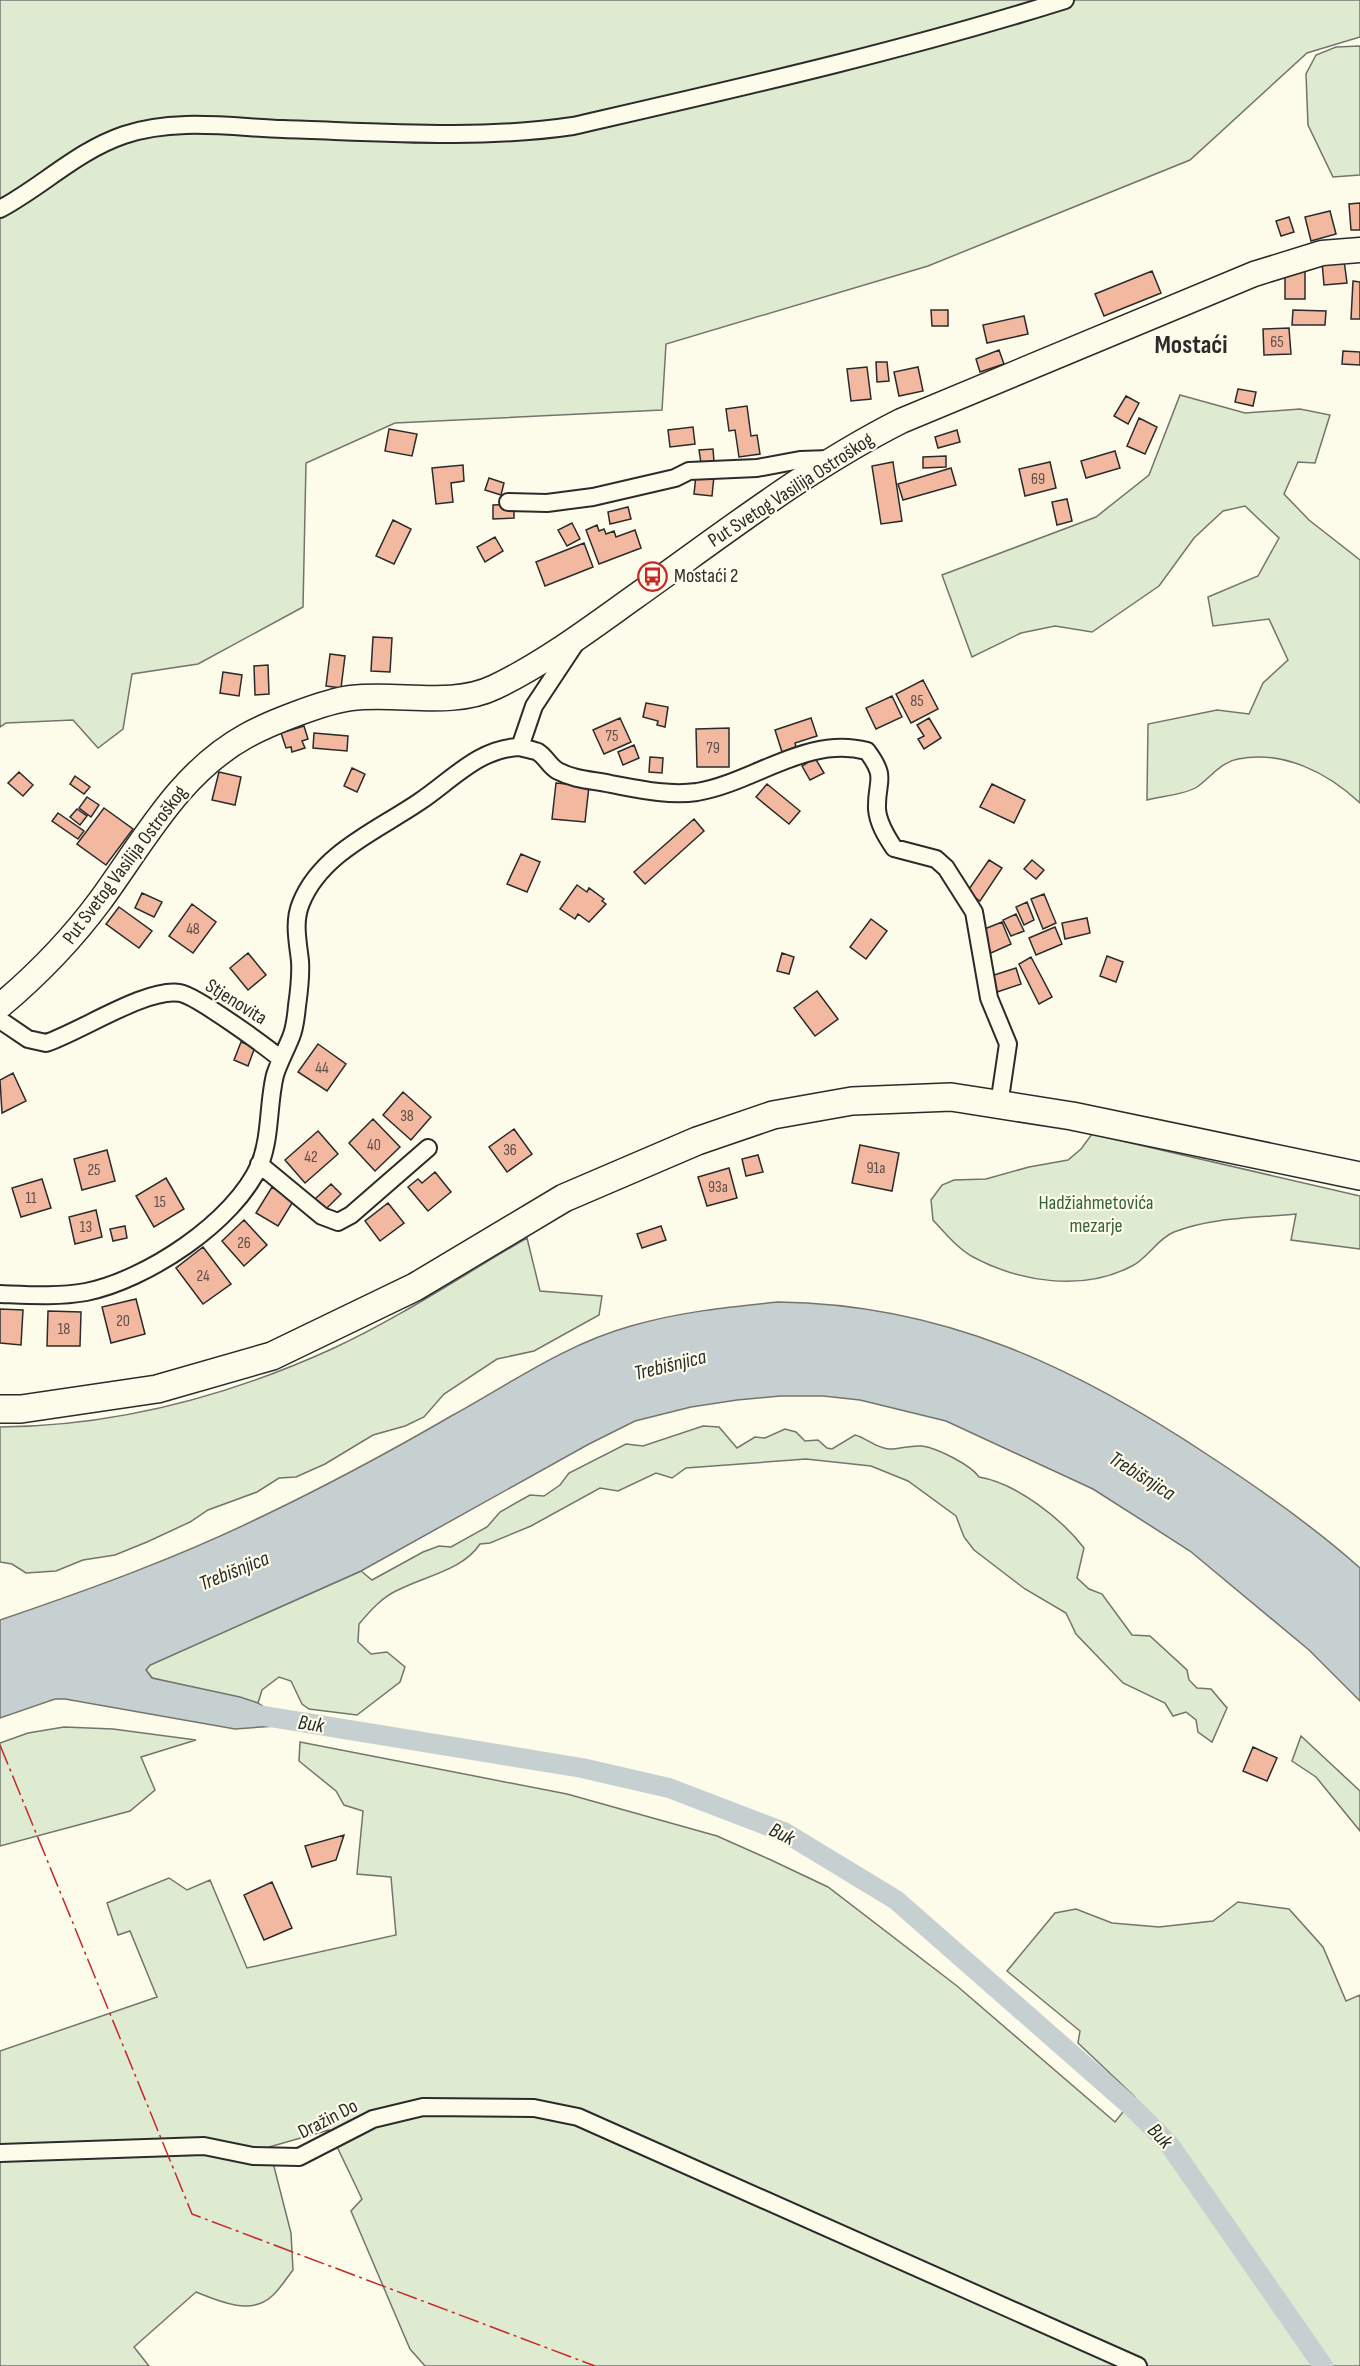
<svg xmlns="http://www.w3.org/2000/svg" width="1360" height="2366" font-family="'Sofia Sans Condensed',sans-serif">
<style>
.green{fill:#deebd1;stroke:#74746e;stroke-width:1.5}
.water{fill:#c7d0d0;stroke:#74746e;stroke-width:1.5}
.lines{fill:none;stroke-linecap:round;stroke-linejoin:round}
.canal{stroke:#c7d0d0;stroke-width:20}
.building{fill:#f2b8a0;stroke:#2b2b2b;stroke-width:1.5}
.street-casing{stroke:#2b2b2b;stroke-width:20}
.secondary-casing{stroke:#2b2b2b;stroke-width:27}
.primary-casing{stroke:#2b2b2b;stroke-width:30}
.street{stroke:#fdfbea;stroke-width:16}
.secondary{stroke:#fdfbea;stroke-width:24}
.primary{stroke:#fdfbea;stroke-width:27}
.power{stroke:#c62828;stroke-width:1.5;stroke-dasharray:21 4.5 3 4.5;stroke-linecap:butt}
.labels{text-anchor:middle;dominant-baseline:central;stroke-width:4.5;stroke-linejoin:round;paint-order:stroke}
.number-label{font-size:16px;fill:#5d4e48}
.street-label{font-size:20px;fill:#2b2b2b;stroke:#fdfbea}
.poi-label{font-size:20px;fill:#2b2b2b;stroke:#fdfbea;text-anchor:start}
.park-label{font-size:20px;fill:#34623c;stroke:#fdfbea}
.water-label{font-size:21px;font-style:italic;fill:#2b2b2b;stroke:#fdfbea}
.district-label{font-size:26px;font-weight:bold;fill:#2b2b2b;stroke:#fdfbea}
</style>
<rect width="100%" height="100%" fill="#fdfbea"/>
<path class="green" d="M 0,0 L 1360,0 L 1360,37 L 1307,53 L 1190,160 L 928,266 L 666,344 L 662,410 L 395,423 L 306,463 L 303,607 L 198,664 L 132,674 L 123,729 L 98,748 L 73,720 L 6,723 L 0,727 Z
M 1360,46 L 1360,175 L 1333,177 L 1308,125 L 1306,74 L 1316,55 L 1336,47 Z
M 1180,395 L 1245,413 L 1300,409 L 1330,415 L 1315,463 L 1298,462 L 1284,494 L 1309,520 L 1360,560 L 1360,803 C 1328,773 1284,750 1238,759 C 1221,762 1210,778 1197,787 C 1185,795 1161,796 1147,800 L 1148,724 L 1217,710 L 1249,714 L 1263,683 L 1288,660 L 1269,619 L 1213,626 L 1208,597 L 1258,576 L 1279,538 L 1245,506 L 1223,511 L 1194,538 L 1159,586 L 1092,632 L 1055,626 L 1021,633 L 972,657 L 942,575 L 1096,517 L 1149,475 Z
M 1092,1134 L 1360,1196 L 1360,1249 L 1291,1240 L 1296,1214 C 1255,1218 1212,1217 1174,1232 C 1157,1239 1148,1258 1132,1266 C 1083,1292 1020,1282 973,1257 C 958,1249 944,1232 933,1220 L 931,1200 L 942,1185 L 954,1180 L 986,1179 L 1029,1167 L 1068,1160 L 1081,1149 Z
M 527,1238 L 540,1291 L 602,1296 L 599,1315 L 534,1351 L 497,1359 L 444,1394 L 424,1417 L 405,1426 L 373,1435 L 325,1464 L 296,1477 L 279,1478 L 257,1492 L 208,1510 L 190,1522 L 147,1542 L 115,1555 L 83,1560 L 56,1571 L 26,1573 L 12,1564 L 0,1562 L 0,1427 C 116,1426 229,1396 334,1348 C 401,1317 463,1275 527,1238 Z
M 703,1426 L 719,1427 L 737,1448 L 755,1437 L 765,1438 L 785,1429 L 796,1432 L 805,1441 L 818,1440 L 827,1448 L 832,1449 L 855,1435 C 867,1438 875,1448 889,1449 C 900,1449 910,1445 922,1446 C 937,1448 971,1465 979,1477 C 1016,1483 1062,1519 1084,1548 L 1077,1578 L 1089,1589 L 1102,1594 L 1132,1635 L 1150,1636 L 1187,1670 L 1189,1680 L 1197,1688 L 1211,1689 L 1227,1708 L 1212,1742 L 1198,1732 L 1196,1720 L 1186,1712 L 1173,1716 L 1165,1703 L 1123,1683 L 1076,1634 L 1066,1613 L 1025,1589 L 974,1550 L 964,1537 L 956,1516 L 908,1481 L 871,1466 L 806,1459 L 686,1468 L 672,1478 L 656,1473 L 618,1491 L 600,1488 L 531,1526 L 490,1543 L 480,1544 C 463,1570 425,1576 398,1590 C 382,1597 370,1611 359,1624 L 358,1642 L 371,1654 L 387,1652 L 405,1667 L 400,1682 L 357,1715 L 309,1709 L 302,1704 L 291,1681 L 279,1677 L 262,1690 L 258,1703 L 152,1678 L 146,1670 L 150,1665 L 361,1571 L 372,1580 L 423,1552 L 439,1546 L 451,1547 L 487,1527 L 500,1512 L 530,1495 L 544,1496 L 560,1485 L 569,1473 L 626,1444 L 643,1446 Z
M 64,1727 L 113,1729 L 196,1740 L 141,1757 L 155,1790 L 130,1811 L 0,1846 L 0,1743 L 28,1733 Z
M 1301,1736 L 1360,1791 L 1360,1831 L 1316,1777 L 1292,1761 Z
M 300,1742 L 567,1794 L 717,1836 L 771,1860 L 828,1887 L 957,1986 L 1115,2122 L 1135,2097 L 1078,2043 L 1080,2031 L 1007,1971 L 1055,1913 L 1076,1909 L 1112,1923 L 1159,1927 L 1213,1921 L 1238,1902 L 1289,1909 L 1323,1947 L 1346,2001 L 1360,1995 L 1360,2366 L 425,2366 L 410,2349 L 351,2211 L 362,2199 L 329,2130 L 269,2147 L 291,2233 L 293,2270 C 286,2279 280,2289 272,2296 C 251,2316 218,2301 196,2292 L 134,2347 L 149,2366 L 0,2366 L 0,2051 L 157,1997 L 130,1931 L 118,1935 L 107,1903 L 169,1878 L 187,1890 L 210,1880 L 247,1968 L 396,1935 L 391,1877 L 357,1874 L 363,1811 L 344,1805 L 336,1791 L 299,1761 Z"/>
<path class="water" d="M 778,1302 C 943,1304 1076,1367 1211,1457 C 1263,1491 1313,1526 1360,1568 L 1360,1701 L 1309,1650 L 1190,1551 L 1093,1489 L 946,1421 L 860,1400 L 823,1396 L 780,1396 L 737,1400 L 691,1407 L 635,1421 L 589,1444 L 361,1571 L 150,1665 L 146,1670 L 152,1678 L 240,1697 L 258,1703 L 277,1716 L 275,1726 L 235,1729 L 65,1699 L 55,1699 L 0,1718 L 0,1620 C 88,1590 177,1558 261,1517 C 326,1486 391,1451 453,1415 C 511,1383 566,1344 631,1326 C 679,1312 728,1307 778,1302 Z"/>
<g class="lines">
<path class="canal" d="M 252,1714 L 582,1768 L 669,1788 L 784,1832 L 896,1900 L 1133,2108 L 1169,2144 L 1323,2366"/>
</g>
<path class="building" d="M 1360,203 L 1360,230 L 1351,230 L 1349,204 Z
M 1330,211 L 1336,234 L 1311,241 L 1305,217 Z
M 1289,217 L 1294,232 L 1281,236 L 1276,221 Z
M 1344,260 L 1347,283 L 1324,285 L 1322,262 Z
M 1305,270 L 1305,299 L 1285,299 L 1285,271 Z
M 1152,271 L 1161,293 L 1104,316 L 1095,294 Z
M 1353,281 L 1360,282 L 1360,319 L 1351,319 Z
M 931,310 L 948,310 L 948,326 L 932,326 Z
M 1293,310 L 1326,311 L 1325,325 L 1292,325 Z
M 1024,316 L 1028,334 L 987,343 L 983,325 Z
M 1289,328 L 1291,354 L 1264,355 L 1263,329 Z
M 999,350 L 1004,364 L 980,372 L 976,359 Z
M 1343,351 L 1360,352 L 1360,365 L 1342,364 Z
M 876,362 L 887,362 L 889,381 L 877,382 Z
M 867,367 L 871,399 L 851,401 L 847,369 Z
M 918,367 L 923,391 L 899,396 L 894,372 Z
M 1238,389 L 1256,392 L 1253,406 L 1235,402 Z
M 1126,396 L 1139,403 L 1128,424 L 1114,416 Z
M 747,406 L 751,436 L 757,435 L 760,454 L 739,457 L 735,430 L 729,431 L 726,409 Z
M 1139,418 L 1157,427 L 1145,454 L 1127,446 Z
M 693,427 L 695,444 L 670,447 L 668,430 Z
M 389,429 L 417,434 L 412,456 L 385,451 Z
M 957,430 L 960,442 L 938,448 L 935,437 Z
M 713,449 L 714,462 L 701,463 L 699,450 Z
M 1115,451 L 1120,468 L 1086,478 L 1081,461 Z
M 946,456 L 946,467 L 923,468 L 923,457 Z
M 893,462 L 902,521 L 881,524 L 872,466 Z
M 1050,462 L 1056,488 L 1025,496 L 1019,469 Z
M 463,465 L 464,481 L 451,483 L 453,502 L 436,504 L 432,468 Z
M 951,468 L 956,485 L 903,500 L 898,484 Z
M 696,475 L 714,476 L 712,496 L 694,494 Z
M 489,478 L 504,483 L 501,495 L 485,490 Z
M 1067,499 L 1072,521 L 1057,525 L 1052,502 Z
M 514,504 L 514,518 L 493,519 L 493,505 Z
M 628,507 L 631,519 L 610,524 L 608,512 Z
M 393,520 L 411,529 L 394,564 L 376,556 Z
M 572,523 L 580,539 L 567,546 L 558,530 Z
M 597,525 L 599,531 L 604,529 L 606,534 L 614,531 L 616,537 L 635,530 L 641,548 L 599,564 L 586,530 Z
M 495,537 L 503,551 L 485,562 L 477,547 Z
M 584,543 L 593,567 L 545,586 L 536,562 Z
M 373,637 L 392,638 L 390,672 L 371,671 Z
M 330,654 L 345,656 L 341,688 L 326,686 Z
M 268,665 L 269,694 L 255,695 L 254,666 Z
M 223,672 L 242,675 L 239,696 L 220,693 Z
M 923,680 L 938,709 L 911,723 L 896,694 Z
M 892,696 L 902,717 L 876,729 L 866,708 Z
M 646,703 L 668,707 L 665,727 L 657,725 L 658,721 L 643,717 Z
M 620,718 L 631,742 L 604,754 L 593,730 Z
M 811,718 L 817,736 L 795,743 L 796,747 L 782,752 L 775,730 Z
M 929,718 L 941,738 L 924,749 L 918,739 L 924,736 L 917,725 Z
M 304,726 L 308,739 L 302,741 L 305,748 L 292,752 L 291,747 L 286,748 L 281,733 Z
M 729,728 L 729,767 L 697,767 L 696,729 Z
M 314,733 L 348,736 L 347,751 L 313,748 Z
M 634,745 L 639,758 L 623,765 L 618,752 Z
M 650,757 L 663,758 L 662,773 L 649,772 Z
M 815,758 L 824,773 L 810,780 L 802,766 Z
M 352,768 L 365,774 L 357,792 L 344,786 Z
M 19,772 L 33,785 L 23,796 L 8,783 Z
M 219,772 L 241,777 L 235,805 L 212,800 Z
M 75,776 L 90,787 L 84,794 L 70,784 Z
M 556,783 L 589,786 L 585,822 L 552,819 Z
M 767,784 L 800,811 L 789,824 L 756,797 Z
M 992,784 L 1025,800 L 1014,823 L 980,807 Z
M 87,797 L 99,805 L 91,817 L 79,808 Z
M 104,808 L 133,829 L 106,865 L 77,844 Z
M 77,809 L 87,816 L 80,825 L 70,817 Z
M 58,813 L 84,831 L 78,839 L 52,821 Z
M 694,819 L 704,831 L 645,884 L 634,872 Z
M 521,854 L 540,862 L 527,892 L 507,884 Z
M 989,860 L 1002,868 L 980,901 L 967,892 Z
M 1032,860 L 1044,870 L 1036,879 L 1024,869 Z
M 577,885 L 587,892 L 589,888 L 604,899 L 602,901 L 606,904 L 589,922 L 578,914 L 575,919 L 560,909 Z
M 142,893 L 162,902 L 154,917 L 135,908 Z
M 1044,894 L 1056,923 L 1043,929 L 1031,899 Z
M 1027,902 L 1034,920 L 1024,925 L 1016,907 Z
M 192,904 L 216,922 L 193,953 L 169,936 Z
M 119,907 L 152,931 L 139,948 L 106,924 Z
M 1016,914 L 1024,931 L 1011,936 L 1003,920 Z
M 1087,918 L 1090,933 L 1065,939 L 1062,923 Z
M 871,919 L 887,931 L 866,959 L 850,947 Z
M 1002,922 L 1011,944 L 991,953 L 982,930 Z
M 1055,927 L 1062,944 L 1036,955 L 1029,938 Z
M 248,953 L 266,975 L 248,990 L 230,968 Z
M 782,953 L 794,957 L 789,974 L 777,971 Z
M 1107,956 L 1123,962 L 1116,982 L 1100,976 Z
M 1031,957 L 1052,997 L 1039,1004 L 1019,964 Z
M 1016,968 L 1021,984 L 997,992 L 991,976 Z
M 817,991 L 838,1019 L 815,1036 L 794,1008 Z
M 241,1042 L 255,1047 L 248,1066 L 234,1060 Z
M 318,1044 L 346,1064 L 327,1091 L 298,1072 Z
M 13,1073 L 26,1101 L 2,1113 L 0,1080 Z
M 403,1092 L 431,1117 L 411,1140 L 383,1115 Z
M 373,1119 L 400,1147 L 375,1171 L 349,1143 Z
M 514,1129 L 532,1154 L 507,1172 L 489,1147 Z
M 318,1131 L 338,1154 L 305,1183 L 285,1160 Z
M 860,1145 L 899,1153 L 892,1191 L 852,1183 Z
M 107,1150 L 115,1181 L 82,1190 L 74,1159 Z
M 758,1155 L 763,1172 L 746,1176 L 742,1159 Z
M 729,1168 L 737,1198 L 707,1206 L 698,1177 Z
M 435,1172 L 451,1192 L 428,1211 L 408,1187 L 418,1179 L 422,1183 Z
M 166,1178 L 184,1209 L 154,1227 L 136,1196 Z
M 42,1179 L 51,1208 L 21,1217 L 12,1188 Z
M 331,1184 L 341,1194 L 325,1210 L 315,1199 Z
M 272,1187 L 294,1200 L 278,1226 L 256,1213 Z
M 388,1203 L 404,1223 L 380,1241 L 365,1221 Z
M 96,1210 L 102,1237 L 75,1244 L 69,1217 Z
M 244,1220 L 267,1245 L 244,1266 L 222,1241 Z
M 125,1226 L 127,1238 L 113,1241 L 110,1229 Z
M 661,1226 L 666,1240 L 642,1248 L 637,1234 Z
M 203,1247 L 231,1284 L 203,1304 L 176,1268 Z
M 136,1299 L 145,1334 L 111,1343 L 102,1307 Z
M 0,1309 L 23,1310 L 21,1345 L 0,1343 Z
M 48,1311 L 81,1312 L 80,1346 L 47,1346 Z
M 1253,1747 L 1277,1758 L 1267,1781 L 1243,1771 Z
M 344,1835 L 336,1860 L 312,1867 L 305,1846 Z
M 272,1882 L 292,1928 L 264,1940 L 244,1895 Z"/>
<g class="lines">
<defs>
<path id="street" d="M 0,209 C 43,186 77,151 124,135 C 174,118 231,127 283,129 C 378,132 478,140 573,126 C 738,88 903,51 1065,0
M 508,502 L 547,503 L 593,497 L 675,478 L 689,471 L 757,468 L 800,460 L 830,459
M 575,644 L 534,706 L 520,747 C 526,749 533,750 538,752 C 546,757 550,767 558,771 C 575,780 592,780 611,784 C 638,789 668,796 697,792 C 755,782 807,735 867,751 C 888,779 876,780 877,809 C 878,823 886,836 894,848 L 936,859 L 946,868 L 974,912 L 989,998 L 1008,1044 L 999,1105
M 0,1020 L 28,1039 L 46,1043 C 80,1032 147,987 180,993 C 197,996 265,1046 281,1059
M 259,1164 L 322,1216 L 338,1222 L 351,1215 L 428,1148
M 0,1294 C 28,1295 58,1297 86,1292 C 146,1280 235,1222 260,1164 C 271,1136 268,1103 275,1075 C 279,1062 286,1050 291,1037 C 295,1028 296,1016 297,1006 C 299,992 301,976 300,961 C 298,942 293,922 301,903 C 321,853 378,830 419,802 C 452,780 479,748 520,747
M 0,2153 L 204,2146 L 253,2156 L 299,2157 L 373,2119 L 423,2107 L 534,2108 L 578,2117 L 1138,2366"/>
<path id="secondary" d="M 0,1006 C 37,975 71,940 100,901 C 144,841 179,773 246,736 C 269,723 326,701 351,698 C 398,692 452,708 495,687 C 545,663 591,628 636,596 C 722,535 806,469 901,421 L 1254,274 L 1322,253 L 1360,250"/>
<path id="primary" d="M 0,1409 L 21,1409 L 157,1389 L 272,1356 L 415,1287 L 564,1198 L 697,1141 L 773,1115 L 852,1101 L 951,1097 L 1072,1116 L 1360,1176"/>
</defs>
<use href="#street" class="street-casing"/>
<use href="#secondary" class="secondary-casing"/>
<use href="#primary" class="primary-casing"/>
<use href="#street" class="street"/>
<use href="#secondary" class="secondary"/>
<use href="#primary" class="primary"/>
<path class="power" d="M 0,1745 L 192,2214 L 595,2366"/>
</g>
<defs>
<symbol id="bus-ring" viewBox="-11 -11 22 22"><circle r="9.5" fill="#fdfbea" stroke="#c62828" stroke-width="1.5"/><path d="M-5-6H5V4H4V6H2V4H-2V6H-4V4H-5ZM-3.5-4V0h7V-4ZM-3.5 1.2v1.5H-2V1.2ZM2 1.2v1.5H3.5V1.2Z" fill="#c62828"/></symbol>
</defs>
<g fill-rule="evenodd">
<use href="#bus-ring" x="636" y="560" width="33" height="33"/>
</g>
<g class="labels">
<g class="number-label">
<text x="1277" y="342">65</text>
<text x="1038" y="479">69</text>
<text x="917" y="701">85</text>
<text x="612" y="736">75</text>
<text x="713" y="748">79</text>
<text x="193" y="929">48</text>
<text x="322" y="1068">44</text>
<text x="407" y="1116">38</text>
<text x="374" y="1145">40</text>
<text x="510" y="1150">36</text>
<text x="311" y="1157">42</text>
<text x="876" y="1168">91a</text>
<text x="94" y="1170">25</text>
<text x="718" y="1187">93a</text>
<text x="31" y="1198">11</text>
<text x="160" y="1202">15</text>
<text x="86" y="1227">13</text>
<text x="244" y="1243">26</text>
<text x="203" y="1276">24</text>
<text x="123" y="1321">20</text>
<text x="64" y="1329">18</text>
</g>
<g class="street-label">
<text transform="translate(791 490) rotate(-33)">Put Svetog Vasilija Ostroškog</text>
<text transform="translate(125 865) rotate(-53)">Put Svetog Vasilija Ostroškog</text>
<text transform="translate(236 1002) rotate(32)">Stjenovita</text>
<text transform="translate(328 2119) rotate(-27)">Dražin Do</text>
</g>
<g class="poi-label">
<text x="674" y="576">Mostaći 2</text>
</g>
<g class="park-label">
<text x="1096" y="1203">Hadžiahmetovića<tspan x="1096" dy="23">mezarje</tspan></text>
</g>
<g class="water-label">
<text transform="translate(670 1365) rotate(-14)">Trebišnjica</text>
<text transform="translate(1142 1476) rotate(32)">Trebišnjica</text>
<text transform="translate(234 1571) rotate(-22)">Trebišnjica</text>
<text transform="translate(311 1724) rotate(9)">Buk</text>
<text transform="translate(782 1834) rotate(26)">Buk</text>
<text transform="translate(1160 2136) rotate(47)">Buk</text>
</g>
<g class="district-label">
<text x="1191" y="345">Mostaći</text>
</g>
</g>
</svg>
